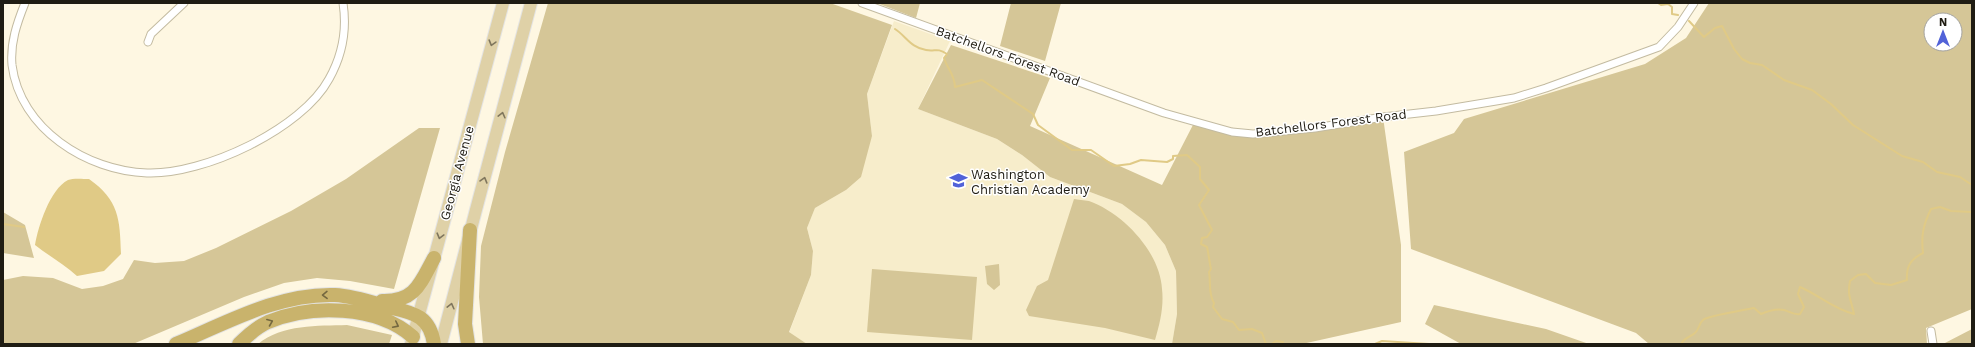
<svg xmlns="http://www.w3.org/2000/svg" width="1975" height="347" font-family="'Work Sans',sans-serif">
<style>
.built{fill:#f7edcb}
.green{fill:#d5c697;fill-rule:evenodd}
.water{fill:#e0ca86}
.lines{fill:none;stroke-linecap:round;stroke-linejoin:round}
.stream{stroke:#e0ca86;stroke-width:2}
.minor-casing{stroke:#c3bba1;stroke-width:9}
.primary-casing{stroke:#e4e4e3;stroke-width:14}
.motorway-casing{stroke:#e4e4e3;stroke-width:16}
.minor{stroke:#fff;stroke-width:7}
.primary{stroke:#dfd1a7;stroke-width:12}
.motorway{stroke:#c9b36c;stroke-width:14}
.oneway{stroke:#7f765d}
.oneway2{stroke:#746840}
.labels{text-anchor:middle;dominant-baseline:central;stroke-width:3;stroke-linejoin:round;paint-order:stroke}
.street-label{font-size:13px;fill:#1f1c13;stroke:#fff}
.poi-label{font-size:13px;fill:#1f1c13;stroke:#fff;text-anchor:start}
</style>
<rect width="100%" height="100%" fill="#fef7e2"/>
<path class="built" d="M 894,21 L 950,41 L 918,109 L 997,139 L 1022,155 L 1050,177 L 1122,204 L 1146,222 L 1165,245 L 1176,271 L 1177,314 L 1172,344 L 807,344 L 789,333 L 811,275 L 813,251 L 807,228 L 815,208 L 846,190 L 872,136 L 867,94 Z"/>
<path class="green" d="M 548,3 L 830,3 L 892,25 L 867,94 L 872,136 L 861,177 L 846,190 L 815,208 L 807,228 L 813,251 L 811,275 L 789,332 L 807,344 L 483,344 L 479,297 L 481,246 L 505,152 Z
M 877,3 L 920,3 L 916,18 Z
M 1011,3 L 1061,3 L 1045,61 L 1000,46 Z
M 1709,3 L 1972,3 L 1972,309 L 1926,328 L 1927,344 L 1649,344 L 1636,333 L 1411,249 L 1404,152 L 1454,133 L 1464,119 L 1645,64 L 1686,38 ZM 1931,20 L 1955,20 L 1955,44 L 1931,44 Z
M 951,45 L 1050,78 L 1030,126 L 1162,185 L 1195,121 L 1253,134 L 1383,117 L 1401,245 L 1401,322 L 1302,344 L 1172,344 L 1177,314 L 1176,271 L 1165,245 L 1146,222 L 1122,204 L 1050,177 L 1022,155 L 997,139 L 918,109 Z
M 419,128 L 440,128 L 394,289 L 350,281 L 317,278 L 284,283 L 244,297 L 133,344 L 3,344 L 3,280 L 23,276 L 53,278 L 82,289 L 103,286 L 123,279 L 134,260 L 155,263 L 184,261 L 216,248 L 291,211 L 346,179 Z
M 1074,199 C 1078,200 1084,200 1089,201 C 1123,213 1160,252 1162,289 C 1164,306 1160,323 1155,340 L 1105,328 L 1029,316 L 1026,310 L 1037,286 L 1048,280 Z
M 3,212 L 25,225 L 34,258 L 3,253 Z
M 999,264 L 1000,285 L 994,290 L 987,284 L 985,266 Z
M 872,269 L 977,277 L 972,340 L 867,332 Z
M 1434,305 L 1546,329 L 1589,344 L 1461,344 L 1425,324 Z
M 347,325 L 392,335 L 389,344 L 258,344 C 282,324 318,326 347,325 Z
M 1972,329 L 1972,344 L 1943,344 Z"/>
<path class="water" d="M 89,179 C 119,200 120,219 121,254 L 104,271 L 77,276 C 64,264 49,256 35,245 C 38,227 50,189 68,180 C 73,178 83,179 89,179 Z"/>
<g class="lines">
<path class="stream" d="M 1658,3 L 1661,5 L 1668,4 L 1672,7 L 1672,14 L 1678,15
M 1689,21 L 1704,37 L 1715,28 L 1722,26 L 1734,49 L 1742,59 L 1750,63 L 1762,65 L 1784,80 L 1812,90 L 1831,104 L 1853,125 L 1902,156 L 1923,162 L 1937,172 L 1960,177 L 1972,185
M 895,29 C 906,36 911,48 926,50 C 936,52 936,47 947,54 L 944,58 C 948,71 954,72 955,87 L 982,80 L 1033,114 L 1038,125 L 1072,150 L 1091,150 L 1114,166 L 1130,164 L 1141,160 L 1167,162 L 1173,159 L 1173,156 L 1187,155 L 1200,167 L 1200,179 L 1209,190 L 1199,205 L 1212,230 L 1207,237 L 1202,238 L 1201,244 L 1207,247 C 1209,255 1209,261 1211,269 L 1209,272 C 1211,283 1208,293 1214,303 L 1213,307 L 1222,319 L 1233,322 L 1239,330 L 1252,329 L 1262,333 L 1266,344
M 3,224 L 24,227
M 1272,344 L 1276,341 L 1283,342 L 1282,344
M 1375,344 L 1382,341 L 1429,344
M 1681,344 C 1685,337 1689,338 1695,333 C 1699,330 1699,323 1703,320 C 1707,316 1745,310 1754,308 L 1761,314 C 1768,311 1776,308 1784,310 C 1791,312 1793,315 1800,314 L 1804,307 L 1798,294 L 1800,287 C 1819,295 1833,309 1854,314 C 1851,299 1847,296 1850,281 L 1858,275 L 1866,274 L 1875,283 L 1891,285 L 1907,280 C 1906,266 1911,259 1923,253 C 1921,236 1923,225 1931,209 L 1940,207 L 1951,211 L 1972,212"/>
<defs>
<path id="minor" d="M 25,3 C 17,23 10,43 12,65 C 20,129 87,171 147,173 C 204,175 302,129 329,79 C 342,56 347,29 343,3
M 862,3 L 1164,113 L 1232,132 L 1253,134 L 1315,128 L 1383,117 L 1436,111 L 1514,98 L 1546,88 L 1659,47 L 1678,27 L 1694,3
M 148,42 L 151,34 L 184,3
M 1931,331 L 1933,344"/>
<path id="primary" d="M 411,344 L 503,3
M 441,344 C 470,230 501,117 531,3"/>
<path id="motorway" d="M 382,301 C 415,302 420,284 434,258
M 176,344 C 226,323 279,293 335,295 C 354,296 374,303 392,308 C 415,313 430,317 434,344
M 239,344 C 247,336 257,327 268,322 C 311,304 377,305 413,337
M 468,344 L 465,324 L 470,230"/>
</defs>
<use href="#minor" class="minor-casing"/>
<use href="#primary" class="primary-casing"/>
<use href="#motorway" class="motorway-casing"/>
<use href="#minor" class="minor"/>
<use href="#primary" class="primary"/>
<use href="#motorway" class="motorway"/>
</g>
<defs><path id="oneway-chevron" d="M-2-3.5L2.5 0L-2 3.5" fill="none" stroke-width="1.6" stroke-linecap="round" stroke-linejoin="round"/></defs>
<g class="oneway">
<use href="#oneway-chevron" transform="translate(492 43) rotate(106)"/>
<use href="#oneway-chevron" transform="translate(502 115) rotate(-76)"/>
<use href="#oneway-chevron" transform="translate(484 180) rotate(-74)"/>
<use href="#oneway-chevron" transform="translate(440 236) rotate(105)"/>
<use href="#oneway-chevron" transform="translate(451 306) rotate(-76)"/>
</g>
<g class="oneway2">
<use href="#oneway-chevron" transform="translate(325 295) rotate(179)"/>
<use href="#oneway-chevron" transform="translate(270 322) rotate(-22)"/>
<use href="#oneway-chevron" transform="translate(396 325) rotate(27)"/>
</g>
<defs>
<symbol id="school-bare" viewBox="-9 -9 18 18"><path d="M0-5L7-2L0 1L-7-2ZM-4 1L0 2.5L4 1V4Q0 6-4 4Z" fill="#5162d8" stroke="#fff" stroke-width="2.5" paint-order="stroke"/></symbol>
</defs>
<g fill-rule="evenodd">
<use href="#school-bare" x="946" y="168" width="25" height="25"/>
</g>
<g class="labels">
<g class="street-label">
<text transform="translate(1008 56) rotate(20)">Batchellors Forest Road</text>
<text transform="translate(1331 123) rotate(-7)">Batchellors Forest Road</text>
<text transform="translate(457 173) rotate(-75)">Georgia Avenue</text>
</g>
<g class="poi-label">
<text x="971" y="174">Washington<tspan x="971" dy="15">Christian Academy</tspan></text>
</g>
</g>
<rect width="1975" height="347" fill="none" stroke="#1f1c13" stroke-width="8"/>
<g transform="translate(1943 32)"><circle r="19" fill="#ffffff" stroke="#a5a4a1"/>
<path d="M0-3L7 15L0 10L-7 15Z" fill="#5162d8"/>
<text y="-6" font-size="11" font-weight="bold" text-anchor="middle" fill="#1f1c13">N</text>
</g>
</svg>
